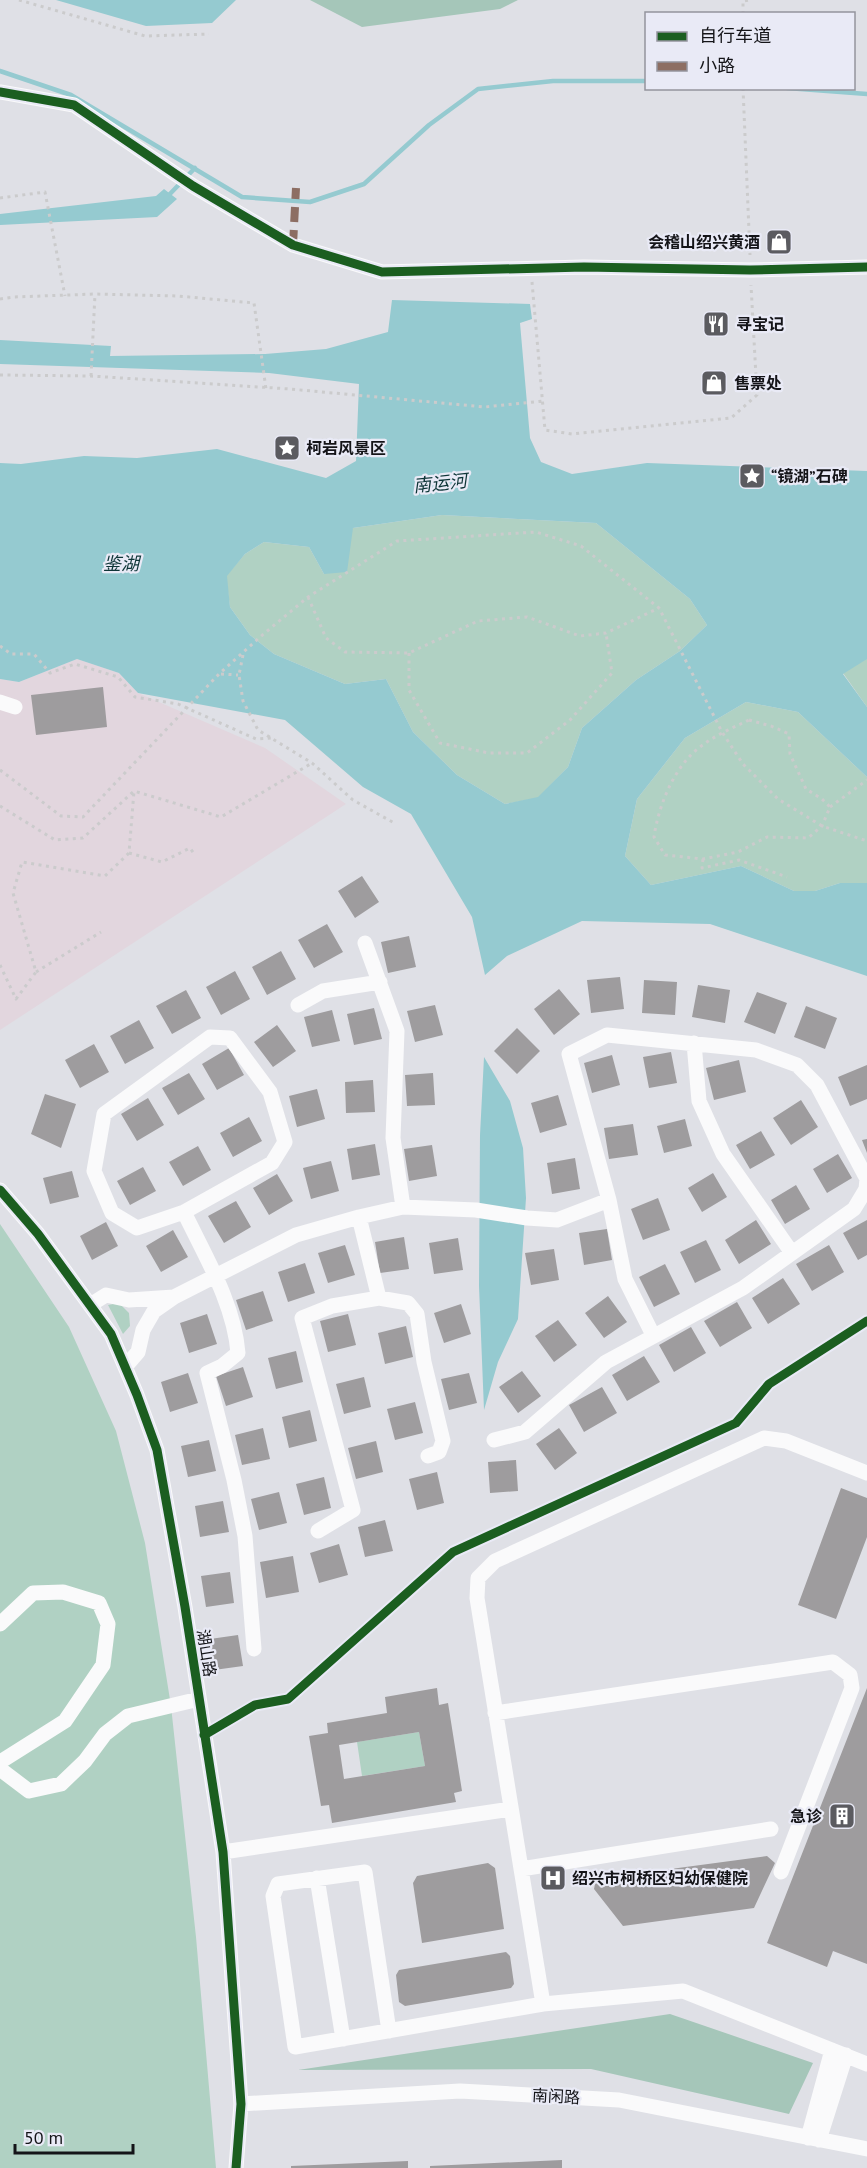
<svg xmlns="http://www.w3.org/2000/svg" width="867" height="2168" font-family="'PT Sans','Noto Sans SC',sans-serif">
<style>
.commercial{fill:#e2d6de}
.green{fill:#b0d1c3}
.forest{fill:#a5c6b9}
.water{fill:#95cad0;fill-rule:evenodd}
.lines{fill:none;stroke-linecap:round;stroke-linejoin:round}
.stream{stroke:#95cad0;stroke-width:4.5}
.building{fill:#9e9c9e;fill-rule:evenodd}
.path{stroke:#cbcbcc;stroke-width:3;stroke-dasharray:3 4.5;stroke-linecap:butt}
.minor{stroke:#fafafb;stroke-width:15}
.quiet{stroke:#8d6e63;stroke-width:8;stroke-dasharray:15 8;stroke-linecap:butt}
.cycleway-casing{stroke:#e9eaf6;stroke-width:13}
.cycleway{stroke:#1b5e20;stroke-width:9}
.labels{text-anchor:middle;dominant-baseline:central;stroke-width:4.5;stroke-linejoin:round;paint-order:stroke}
.poi-label{font-size:16px;font-weight:bold;fill:#141418;stroke:#e9eaf6;text-anchor:start}
.street-label{font-size:16px;fill:#141418;stroke:#e9eaf6}
.water-label{font-size:18px;font-style:italic;fill:#0e3537;stroke:#e9eaf6}
</style>
<rect width="100%" height="100%" fill="#dfe0e6"/>
<path class="commercial" d="M 77,659 L 119,673 L 138,693 L 265,748 L 346,804 L 0,1030 L 0,679 L 19,682 Z"/>
<path class="green" d="M 442,515 L 596,523 L 690,599 L 707,625 L 680,651 L 636,680 L 582,728 L 568,767 L 538,798 L 505,804 L 457,775 L 413,732 L 386,679 L 345,684 L 274,654 L 250,635 L 230,607 L 226,576 L 245,554 L 264,542 L 309,547 L 324,574 L 353,528 Z
M 865,658 L 867,659 L 867,707 L 843,673 Z
M 746,702 L 798,712 L 867,777 L 867,883 L 840,883 L 815,891 L 794,891 L 741,866 L 651,885 L 625,856 L 637,799 L 685,738 Z
M 0,1224 L 69,1327 L 116,1431 L 145,1543 L 171,1706 L 196,1937 L 216,2168 L 0,2168 Z
M 119,1303 L 129,1313 L 130,1326 L 123,1334 L 108,1305 Z
M 419,1732 L 425,1766 L 362,1776 L 357,1742 Z"/>
<path class="forest" d="M 310,0 L 518,0 L 500,9 L 362,27 Z
M 670,2014 L 813,2063 L 789,2114 L 591,2069 L 298,2070 Z"/>
<path class="water" d="M 56,0 L 236,0 L 212,23 L 146,26 Z
M 164,189 L 177,199 L 157,217 L 0,225 L 0,214 L 156,196 Z
M 392,300 L 530,304 L 532,319 L 520,323 L 530,438 L 541,462 L 572,474 L 647,463 L 867,471 L 867,659 L 843,674 L 867,707 L 867,777 L 798,712 L 746,702 L 685,738 L 637,799 L 625,856 L 651,885 L 741,866 L 794,891 L 815,891 L 840,883 L 867,883 L 867,976 L 710,924 L 582,921 L 507,956 L 485,975 L 472,917 L 411,814 L 363,787 L 285,720 L 138,693 L 119,673 L 77,659 L 19,682 L 0,679 L 0,463 L 21,464 L 84,456 L 137,458 L 217,449 L 326,478 L 356,461 L 359,384 L 269,373 L 0,364 L 0,340 L 111,346 L 110,356 L 265,354 L 326,349 L 388,332 ZM 442,515 L 596,523 L 690,599 L 707,625 L 680,651 L 636,680 L 582,728 L 568,767 L 538,797 L 505,804 L 457,775 L 413,732 L 386,679 L 345,684 L 274,654 L 250,635 L 230,607 L 227,576 L 245,554 L 264,542 L 309,547 L 324,574 L 347,572 L 353,528 Z
M 484,1057 L 510,1101 L 523,1148 L 526,1198 L 518,1319 L 498,1362 L 484,1410 L 479,1286 L 480,1135 Z"/>
<g class="lines">
<path class="stream" d="M 0,71 L 71,95 L 242,197 L 310,202 L 364,184 L 429,125 L 478,89 L 553,81 L 646,81
M 787,88 L 867,94
M 166,198 L 195,168"/>
</g>
<path class="building" d="M 103,687 L 107,727 L 36,735 L 31,695 Z
M 362,876 L 379,902 L 355,918 L 338,891 Z
M 327,924 L 343,952 L 314,968 L 298,940 Z
M 409,936 L 416,967 L 388,973 L 381,942 Z
M 281,951 L 296,979 L 267,995 L 252,967 Z
M 235,971 L 250,999 L 221,1015 L 206,987 Z
M 620,977 L 624,1009 L 591,1013 L 587,980 Z
M 644,980 L 677,982 L 675,1015 L 642,1013 Z
M 698,985 L 730,990 L 725,1023 L 692,1017 Z
M 559,989 L 580,1014 L 554,1035 L 534,1009 Z
M 186,990 L 201,1018 L 172,1034 L 156,1006 Z
M 757,992 L 787,1003 L 775,1034 L 744,1022 Z
M 435,1005 L 443,1035 L 415,1042 L 407,1011 Z
M 806,1006 L 837,1018 L 825,1049 L 794,1037 Z
M 374,1008 L 382,1039 L 354,1045 L 347,1014 Z
M 332,1010 L 340,1041 L 312,1047 L 304,1017 Z
M 139,1020 L 154,1048 L 125,1064 L 110,1036 Z
M 277,1025 L 296,1051 L 273,1067 L 254,1042 Z
M 517,1028 L 540,1051 L 517,1074 L 494,1051 Z
M 94,1044 L 109,1072 L 80,1088 L 65,1060 Z
M 229,1048 L 244,1075 L 217,1090 L 202,1064 Z
M 671,1052 L 677,1083 L 649,1088 L 643,1057 Z
M 612,1055 L 620,1085 L 592,1093 L 584,1063 Z
M 739,1060 L 746,1092 L 714,1100 L 706,1068 Z
M 867,1065 L 867,1099 L 850,1106 L 838,1077 Z
M 189,1073 L 205,1099 L 178,1115 L 162,1088 Z
M 433,1073 L 435,1105 L 407,1106 L 405,1075 Z
M 373,1080 L 375,1112 L 346,1113 L 345,1082 Z
M 317,1089 L 325,1119 L 297,1127 L 289,1096 Z
M 45,1094 L 76,1104 L 61,1148 L 31,1134 Z
M 558,1095 L 567,1125 L 540,1133 L 531,1103 Z
M 148,1098 L 164,1125 L 137,1141 L 121,1114 Z
M 801,1100 L 818,1127 L 791,1145 L 773,1118 Z
M 249,1117 L 262,1141 L 233,1157 L 220,1133 Z
M 685,1119 L 692,1146 L 664,1153 L 657,1126 Z
M 633,1124 L 638,1155 L 609,1159 L 604,1128 Z
M 761,1131 L 775,1155 L 750,1169 L 736,1145 Z
M 867,1139 L 867,1153 L 862,1140 Z
M 375,1144 L 380,1175 L 352,1180 L 347,1149 Z
M 432,1145 L 437,1176 L 409,1181 L 404,1149 Z
M 198,1146 L 211,1170 L 183,1186 L 169,1162 Z
M 838,1154 L 852,1178 L 827,1193 L 813,1169 Z
M 575,1158 L 580,1189 L 552,1194 L 547,1163 Z
M 331,1161 L 339,1191 L 311,1199 L 303,1168 Z
M 143,1167 L 156,1191 L 130,1205 L 117,1181 Z
M 72,1171 L 79,1197 L 50,1204 L 43,1178 Z
M 713,1173 L 727,1197 L 702,1212 L 688,1188 Z
M 277,1174 L 293,1201 L 269,1215 L 253,1188 Z
M 796,1185 L 810,1209 L 785,1224 L 771,1200 Z
M 658,1198 L 670,1230 L 643,1240 L 631,1209 Z
M 236,1201 L 251,1227 L 224,1243 L 208,1216 Z
M 756,1220 L 771,1244 L 739,1264 L 725,1240 Z
M 867,1220 L 867,1255 L 858,1260 L 843,1233 Z
M 106,1222 L 118,1246 L 92,1260 L 80,1236 Z
M 607,1229 L 612,1260 L 584,1265 L 579,1233 Z
M 173,1230 L 188,1257 L 161,1272 L 146,1246 Z
M 404,1237 L 409,1269 L 380,1273 L 375,1242 Z
M 458,1238 L 463,1270 L 434,1274 L 429,1243 Z
M 706,1240 L 721,1270 L 695,1283 L 680,1252 Z
M 345,1245 L 355,1275 L 328,1283 L 318,1253 Z
M 829,1245 L 844,1272 L 812,1291 L 796,1264 Z
M 554,1249 L 559,1280 L 531,1285 L 525,1253 Z
M 305,1263 L 315,1293 L 288,1302 L 278,1272 Z
M 665,1264 L 680,1294 L 654,1307 L 639,1277 Z
M 783,1278 L 800,1304 L 768,1324 L 752,1298 Z
M 263,1291 L 273,1321 L 246,1330 L 236,1300 Z
M 608,1296 L 627,1322 L 604,1338 L 585,1313 Z
M 737,1302 L 752,1328 L 720,1347 L 704,1321 Z
M 461,1304 L 471,1334 L 444,1343 L 434,1313 Z
M 207,1314 L 217,1344 L 189,1353 L 180,1323 Z
M 348,1314 L 356,1345 L 328,1352 L 320,1321 Z
M 558,1320 L 577,1345 L 554,1362 L 535,1336 Z
M 406,1326 L 413,1357 L 385,1364 L 378,1333 Z
M 691,1327 L 706,1353 L 674,1372 L 659,1345 Z
M 296,1351 L 303,1382 L 276,1389 L 268,1358 Z
M 644,1356 L 660,1382 L 627,1401 L 612,1375 Z
M 243,1367 L 253,1397 L 226,1406 L 216,1376 Z
M 522,1371 L 541,1396 L 518,1413 L 499,1387 Z
M 188,1373 L 198,1403 L 170,1412 L 161,1382 Z
M 469,1373 L 477,1403 L 449,1410 L 441,1379 Z
M 364,1377 L 371,1407 L 344,1414 L 336,1384 Z
M 602,1387 L 617,1413 L 584,1432 L 569,1405 Z
M 415,1402 L 423,1433 L 395,1440 L 387,1409 Z
M 310,1410 L 317,1441 L 289,1448 L 282,1417 Z
M 263,1428 L 270,1459 L 242,1465 L 235,1435 Z
M 559,1428 L 577,1453 L 555,1470 L 536,1444 Z
M 209,1440 L 216,1471 L 188,1477 L 181,1446 Z
M 376,1441 L 383,1472 L 356,1479 L 348,1448 Z
M 516,1460 L 518,1491 L 490,1493 L 488,1462 Z
M 437,1472 L 444,1503 L 417,1510 L 409,1479 Z
M 324,1477 L 331,1508 L 304,1515 L 296,1484 Z
M 841,1488 L 867,1498 L 867,1537 L 836,1619 L 798,1605 Z
M 279,1492 L 287,1523 L 259,1530 L 251,1499 Z
M 223,1501 L 229,1532 L 200,1537 L 195,1506 Z
M 385,1520 L 393,1551 L 365,1557 L 358,1527 Z
M 339,1544 L 348,1575 L 319,1583 L 310,1553 Z
M 293,1556 L 299,1592 L 266,1598 L 260,1562 Z
M 230,1572 L 234,1603 L 206,1607 L 201,1576 Z
M 238,1635 L 243,1666 L 214,1670 L 210,1639 Z
M 437,1688 L 439,1705 L 448,1703 L 462,1791 L 454,1793 L 456,1802 L 332,1823 L 329,1805 L 321,1806 L 309,1736 L 328,1733 L 327,1723 L 387,1713 L 385,1697 ZM 419,1732 L 425,1766 L 344,1779 L 339,1745 Z
M 867,1688 L 867,1964 L 833,1951 L 827,1967 L 767,1943 Z
M 767,1856 L 775,1863 L 754,1908 L 623,1926 L 594,1889 L 596,1879 Z
M 488,1863 L 495,1868 L 504,1929 L 422,1943 L 413,1883 L 417,1876 Z
M 506,1952 L 510,1956 L 514,1984 L 511,1988 L 405,2006 L 399,2002 L 396,1975 L 399,1970 Z
M 562,2160 L 562,2168 L 430,2168 L 430,2166 Z
M 408,2161 L 408,2168 L 291,2168 L 291,2166 Z"/>
<g class="lines">
<path class="path" d="M 19,0 L 145,36 L 209,34
M 743,14 L 743,1 L 750,0
M 743,88 L 750,255
M 0,198 L 45,192 L 65,296
M 532,282 L 545,430 L 572,434 L 731,418 L 757,395 L 751,285
M 0,299 L 14,297 L 95,294 L 178,296 L 254,303 L 266,389
M 0,375 L 91,376 L 290,389 L 485,407 L 543,401
M 91,376 L 95,294
M 308,597 L 326,638 L 345,652 L 409,653 L 478,621 L 527,617 L 580,636 L 606,633 L 659,608
M 0,646 L 11,654 L 34,654 L 50,673 L 75,664 L 118,677 L 135,697 L 178,704 L 256,739 L 271,738
M 409,653 L 409,690 L 440,743 L 489,753 L 527,753 L 570,720 L 612,673 L 606,633
M 243,655 L 239,675 L 243,701 L 258,730 L 312,763 L 353,800 L 396,824
M 221,674 L 238,675
M 749,720 L 771,726 L 789,734 L 790,754 L 806,789 L 822,799 L 830,807 L 822,826 L 808,838 L 767,837 L 738,852 L 703,859 L 665,855 L 654,837 C 658,809 671,774 693,753 C 709,738 730,729 749,720 Z
M 0,770 L 61,816 L 83,817 L 219,674 L 260,637 L 308,597 L 397,541 L 536,532 L 581,546 L 659,608 L 722,732 L 743,764 L 778,799 L 822,826 L 867,841
M 0,806 L 55,840 L 83,838 L 134,791 L 221,817 L 312,763
M 830,807 L 867,780
M 129,853 L 162,862 L 190,848 L 195,855
M 703,859 L 702,868 L 739,860 L 787,877
M 0,965 L 16,999 L 36,972 L 13,893 L 22,862 L 105,876 L 129,853 L 134,791
M 36,972 L 101,932"/>
<path class="minor" d="M 0,92 L 74,105 L 193,186 L 293,245 L 382,272 L 584,267 L 750,270 L 867,267
M 0,702 L 15,707
M 365,943 L 397,1031 L 393,1138 L 403,1207
M 298,1005 L 323,991 L 380,982
M 210,1037 L 230,1038 L 270,1092 L 285,1142 L 272,1163 L 184,1212 L 137,1228 L 112,1213 L 94,1171 L 104,1114 Z
M 694,1043 L 699,1101 L 723,1154 L 792,1253
M 0,1190 L 38,1234 L 111,1334 L 137,1395 L 157,1450 L 185,1607 L 223,1852 L 241,2104 L 236,2168
M 184,1212 C 205,1256 234,1303 238,1353 L 222,1366 L 207,1373 L 234,1480 L 245,1536 L 254,1649
M 359,1217 L 379,1298
M 174,1297 L 296,1235 L 359,1217 L 403,1207 L 476,1210 L 527,1218 L 557,1220 L 609,1200
M 90,1305 L 106,1295 L 129,1300 L 174,1297 L 154,1311 L 143,1330 L 138,1352 L 125,1367
M 494,1440 L 525,1432 L 606,1362 L 743,1288 L 854,1209 L 866,1189 L 867,1179 L 817,1085 L 797,1065 L 756,1050 L 607,1035 L 569,1054 L 609,1200 L 625,1279 L 653,1335
M 318,1531 L 353,1510 L 302,1318 L 332,1306 L 379,1298 L 408,1303 L 417,1314 L 424,1362 L 443,1441 L 439,1452 L 428,1456
M 0,1624 L 33,1593 L 63,1592 L 99,1603 L 108,1624 L 103,1665 L 65,1721 L 0,1762
M 495,1713 L 833,1662 L 850,1675 L 852,1688 L 781,1872
M 0,1769 L 29,1791 L 61,1784 L 85,1761 L 105,1734 L 128,1716 L 199,1699
M 223,1852 L 511,1809
M 521,1869 L 771,1829
M 317,1878 L 343,2039
M 543,2004 L 477,1598 L 478,1578 L 495,1561 L 764,1438 L 786,1441 L 867,1473
M 389,2031 L 365,1872 L 278,1884 L 273,1896 L 295,2047 L 543,2004 L 683,1991 L 867,2064
M 241,2104 L 460,2091 L 619,2100 L 867,2149
M 808,2138 L 832,2050
M 819,2140 L 846,2055"/>
<path class="quiet" d="M 293,245 L 296,188"/>
<defs>
<path id="cycleway" d="M 0,92 L 74,105 L 193,186 L 293,245 L 382,272 L 584,267 L 750,270 L 867,267
M 0,1190 L 38,1234 L 111,1334 L 137,1395 L 157,1450 L 185,1607 L 223,1852 L 241,2104 L 236,2168
M 204,1735 L 255,1705 L 288,1699 L 453,1552 L 736,1423 L 769,1384 L 867,1321"/>
</defs>
<use href="#cycleway" class="cycleway-casing"/>
<use href="#cycleway" class="cycleway"/>
</g>
<defs>
<symbol id="shop-square" viewBox="-11 -11 22 22"><rect x="-9" y="-9" width="18" height="18" rx="4" fill="#5b5b60" stroke="#e9eaf6"/><path d="M-5-2.5h2.3a2.7 3.5 0 0 1 5.4 0H5L5.5 6h-11ZM-1.5-2.5h3a1.5 2.3 0 0 0-3 0Z" fill="#fff"/></symbol>
<symbol id="restaurant-square" viewBox="-11 -11 22 22"><rect x="-9" y="-9" width="18" height="18" rx="4" fill="#5b5b60" stroke="#e9eaf6"/><path d="M-5-6h1v4h1v-4h1v4h1v-4h1v5L-1.5 .5V6h-2V.5L-5-1ZM5-6V6H3V1.5H1.5Q1.5-4 5-6Z" fill="#fff"/></symbol>
<symbol id="sight-square" viewBox="-11 -11 22 22"><rect x="-9" y="-9" width="18" height="18" rx="4" fill="#5b5b60" stroke="#e9eaf6"/><path d="M0-6L1.8-2.2L6-1.7L2.9 1.2L3.7 5.4L0 3.3L-3.7 5.4L-2.9 1.2L-6-1.7L-1.8-2.2Z" fill="#fff"/></symbol>
<symbol id="building-square" viewBox="-11 -11 22 22"><rect x="-9" y="-9" width="18" height="18" rx="4" fill="#5b5b60" stroke="#e9eaf6"/><path d="M-4-6H4V6H1V3H-1V6H-4ZM-2.5-4.3h1.7v1.8h-1.7ZM.8-4.3h1.7v1.8H.8ZM-2.5-1h1.7V.8h-1.7ZM.8-1h1.7V.8H.8Z" fill="#fff"/></symbol>
<symbol id="hospital-square" viewBox="-11 -11 22 22"><rect x="-9" y="-9" width="18" height="18" rx="4" fill="#5b5b60" stroke="#e9eaf6"/><path d="M-5-5h3v3.5h4V-5h3V5h-3V1.5h-4V5h-3Z" fill="#fff"/></symbol>
</defs>
<g fill-rule="evenodd">
<use href="#shop-square" x="764" y="227" width="30" height="30"/>
<use href="#restaurant-square" x="701" y="309" width="30" height="30"/>
<use href="#shop-square" x="699" y="368" width="30" height="30"/>
<use href="#sight-square" x="272" y="433" width="30" height="30"/>
<use href="#sight-square" x="737" y="461" width="30" height="30"/>
<use href="#building-square" x="827" y="1801" width="30" height="30"/>
<use href="#hospital-square" x="538" y="1863" width="30" height="30"/>
</g>
<g class="labels">
<g class="poi-label">
<text x="760" y="242" text-anchor="end">会稽山绍兴黄酒</text>
<text x="736" y="324">寻宝记</text>
<text x="734" y="383">售票处</text>
<text x="306" y="448">柯岩风景区</text>
<text x="771" y="476">“镜湖”石碑</text>
<text x="822" y="1816" text-anchor="end">急诊</text>
<text x="572" y="1878">绍兴市柯桥区妇幼保健院</text>
</g>
<g class="street-label">
<text transform="translate(207 1653) rotate(81)">湖山路</text>
<text transform="translate(556 2096) rotate(3)">南闲路</text>
</g>
<g class="water-label">
<text transform="translate(440 483) rotate(-6)">南运河</text>
<text x="121" y="563">鉴湖</text>
</g>
</g>
<rect x="645" y="12" width="210" height="78" fill="#e9eaf6" stroke="#94949d" stroke-width="1.5"/>
<rect x="657" y="32" width="30" height="9" fill="#1b5e20" stroke="#94949d" stroke-width="1.5"/>
<text x="699" y="42" font-size="18" fill="#141418">自行车道</text>
<rect x="657" y="62" width="30" height="9" fill="#8d6e63" stroke="#94949d" stroke-width="1.5"/>
<text x="699" y="72" font-size="18" fill="#141418">小路</text>
<path d="M15 2144v9h118v-9" fill="none" stroke="#141418" stroke-width="3"/>
<text x="24" y="2144" font-size="18" fill="#141418" stroke="#e9eaf6" stroke-width="4.5" paint-order="stroke">50 m</text>
</svg>
